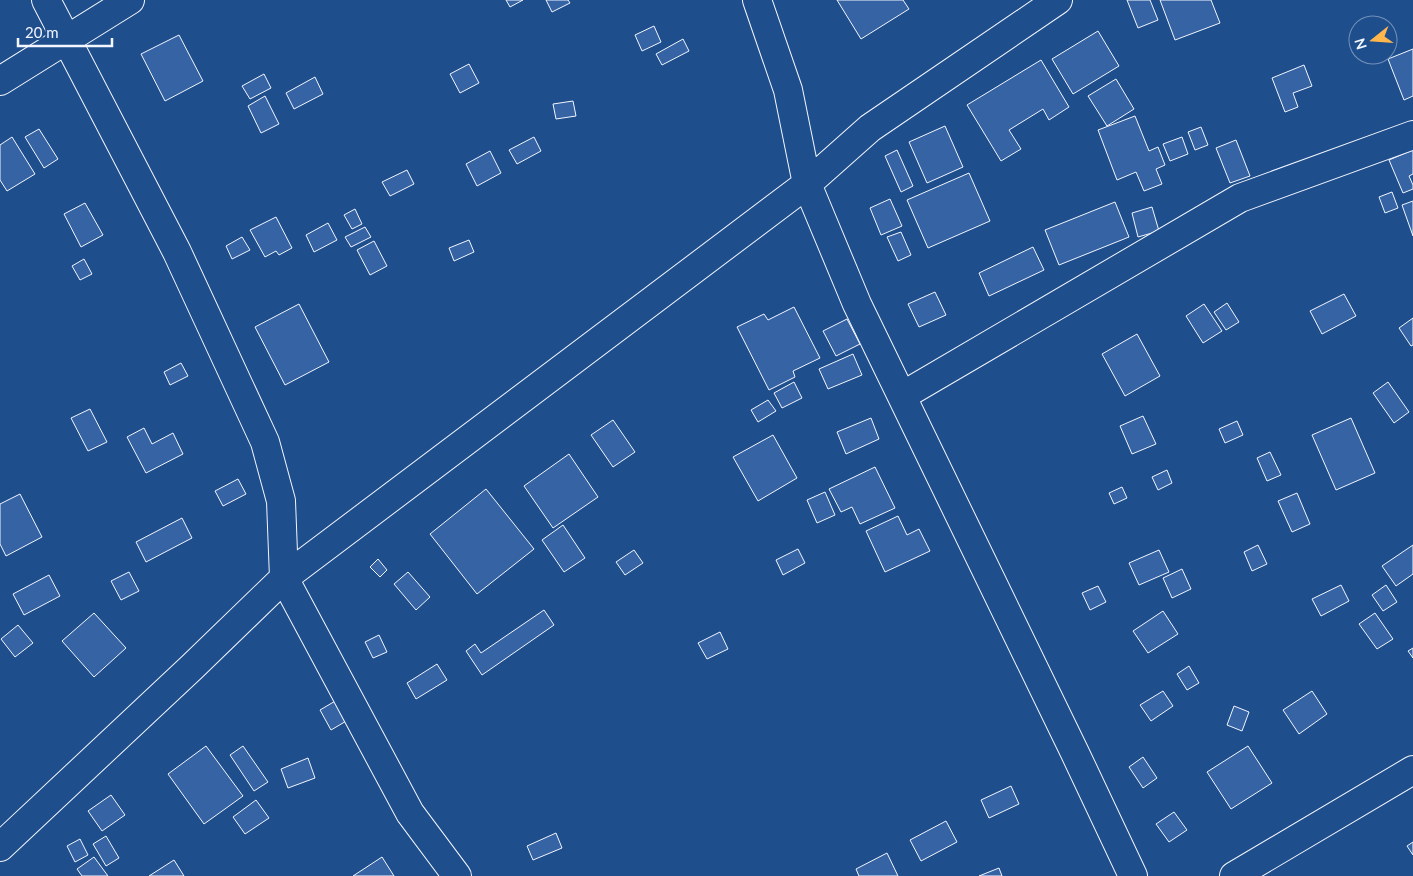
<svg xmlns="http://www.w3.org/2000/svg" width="1413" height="876" font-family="Lato,sans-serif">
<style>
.building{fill:#3563a3;stroke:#f2f6ff}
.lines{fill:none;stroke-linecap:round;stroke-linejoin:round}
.minor-casing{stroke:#f2f6ff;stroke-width:30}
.minor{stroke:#1f4e8c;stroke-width:28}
</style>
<rect width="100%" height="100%" fill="#1f4e8c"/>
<path class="building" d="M 506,0 L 523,0 L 510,7 Z
M 546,0 L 568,0 L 570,3 L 552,12 Z
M 837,0 L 903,0 L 909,9 L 861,39 Z
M 1127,0 L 1150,0 L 1158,20 L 1138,28 Z
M 1160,0 L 1211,0 L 1220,23 L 1175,40 Z
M 654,26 L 661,42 L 642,51 L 635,35 Z
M 1098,31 L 1119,66 L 1073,94 L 1052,59 Z
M 179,35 L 203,81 L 165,101 L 141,54 Z
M 683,39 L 689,51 L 662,65 L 656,54 Z
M 1413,49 L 1413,96 L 1404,100 L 1388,59 Z
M 1041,60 L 1069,107 L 1049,120 L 1043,109 L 1009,130 L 1021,149 L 1001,161 L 967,105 Z
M 469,64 L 479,83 L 460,93 L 450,74 Z
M 1304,65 L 1312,86 L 1293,93 L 1298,107 L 1285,112 L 1272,78 Z
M 264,74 L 271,88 L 250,99 L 242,86 Z
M 315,77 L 323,94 L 294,109 L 286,93 Z
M 1116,79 L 1134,109 L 1107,126 L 1088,96 Z
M 265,96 L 279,124 L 261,133 L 248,106 Z
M 573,101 L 576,116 L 556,119 L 553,104 Z
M 1135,116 L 1149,151 L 1158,147 L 1165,165 L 1156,169 L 1162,184 L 1144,191 L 1136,172 L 1117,180 L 1098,130 Z
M 945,126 L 963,167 L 927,183 L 909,142 Z
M 1201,127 L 1208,145 L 1195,150 L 1188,132 Z
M 39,129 L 58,159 L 44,168 L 25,137 Z
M 12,137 L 35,174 L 7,191 L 0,180 L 0,145 Z
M 534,137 L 541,151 L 517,164 L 509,150 Z
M 1182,137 L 1188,154 L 1170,161 L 1163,144 Z
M 1236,140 L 1250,176 L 1230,183 L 1216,148 Z
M 897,150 L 913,186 L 901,192 L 885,156 Z
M 1413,150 L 1413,174 L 1409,176 L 1413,185 L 1413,189 L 1403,193 L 1389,160 Z
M 490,151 L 501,173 L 477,186 L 466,164 Z
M 407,170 L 414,184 L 390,196 L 382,182 Z
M 969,173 L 990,221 L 928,248 L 907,200 Z
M 1392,192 L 1398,208 L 1385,213 L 1379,197 Z
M 890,199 L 902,226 L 881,235 L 870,208 Z
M 1413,201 L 1413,236 L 1402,205 Z
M 1115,202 L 1129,237 L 1059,265 L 1045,230 Z
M 85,203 L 103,235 L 81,247 L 64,214 Z
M 1152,207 L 1159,231 L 1138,237 L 1132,213 Z
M 355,209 L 362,224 L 352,229 L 344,215 Z
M 276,217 L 292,248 L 279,255 L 276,251 L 265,257 L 250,230 Z
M 328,223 L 337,240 L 314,252 L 306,235 Z
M 365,227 L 371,237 L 351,247 L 345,237 Z
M 901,232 L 911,255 L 898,261 L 887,237 Z
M 242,237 L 250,250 L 232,259 L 226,246 Z
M 469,240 L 474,252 L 454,261 L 449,248 Z
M 374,241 L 387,266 L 370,275 L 357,250 Z
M 1033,247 L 1044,270 L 989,296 L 979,273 Z
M 84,259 L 92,274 L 80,280 L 72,266 Z
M 935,292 L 946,315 L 919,327 L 908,304 Z
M 1344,294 L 1356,316 L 1322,334 L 1310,311 Z
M 1227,303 L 1239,322 L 1226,330 L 1214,312 Z
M 299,304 L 329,362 L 285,385 L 255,327 Z
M 1204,304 L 1222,331 L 1203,343 L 1186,316 Z
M 794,307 L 820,358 L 793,371 L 795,377 L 769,390 L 737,327 L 764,314 L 768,320 Z
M 1413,318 L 1413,345 L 1411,346 L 1399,328 Z
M 847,319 L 860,344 L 836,356 L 823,331 Z
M 1137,334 L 1160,376 L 1125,396 L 1102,354 Z
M 853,354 L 862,375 L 828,389 L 819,369 Z
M 181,363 L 188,376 L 170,385 L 164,372 Z
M 794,382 L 802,398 L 782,408 L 774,393 Z
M 1388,382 L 1409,412 L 1394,423 L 1373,393 Z
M 768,400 L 776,411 L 758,422 L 751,410 Z
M 90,409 L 107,442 L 88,451 L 71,418 Z
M 1143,416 L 1156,444 L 1132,454 L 1120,426 Z
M 871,418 L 879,439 L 846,454 L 837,432 Z
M 1351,418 L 1375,473 L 1336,490 L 1312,435 Z
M 613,420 L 635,452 L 613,467 L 591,435 Z
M 1237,421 L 1243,435 L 1225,443 L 1219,429 Z
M 144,428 L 152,444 L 173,433 L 183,454 L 146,473 L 127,437 Z
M 773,435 L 797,478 L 758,501 L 733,457 Z
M 1270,452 L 1281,475 L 1267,481 L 1257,458 Z
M 569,454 L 598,497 L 553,528 L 524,486 Z
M 875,467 L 895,508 L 860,524 L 852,507 L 841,512 L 829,489 Z
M 1167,470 L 1172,483 L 1158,490 L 1152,477 Z
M 238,479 L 246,494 L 223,506 L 215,491 Z
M 1122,487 L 1127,498 L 1114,504 L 1109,493 Z
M 486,489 L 534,549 L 477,594 L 430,534 Z
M 825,492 L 835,515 L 817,523 L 807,500 Z
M 1297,493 L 1310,524 L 1292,532 L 1278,501 Z
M 20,494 L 42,537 L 6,556 L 0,544 L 0,504 Z
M 898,516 L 907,535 L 919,529 L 930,551 L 885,572 L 866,531 Z
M 182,518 L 192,538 L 146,562 L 136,542 Z
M 563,525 L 585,558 L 564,572 L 542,540 Z
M 1258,545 L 1267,564 L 1252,571 L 1244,552 Z
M 1413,545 L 1413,574 L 1396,586 L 1382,566 Z
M 798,549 L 805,563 L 783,575 L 776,560 Z
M 634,550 L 643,563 L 625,575 L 616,562 Z
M 1159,550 L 1169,572 L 1139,585 L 1129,563 Z
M 378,559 L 387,570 L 380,577 L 370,567 Z
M 1182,569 L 1191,589 L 1172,598 L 1163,578 Z
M 129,572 L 139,591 L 121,600 L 111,581 Z
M 408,572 L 430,597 L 416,610 L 394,584 Z
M 49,575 L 60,596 L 24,615 L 13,594 Z
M 1341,585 L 1349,601 L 1321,616 L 1312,599 Z
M 1386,585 L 1397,602 L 1383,611 L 1372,595 Z
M 1098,586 L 1106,602 L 1090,610 L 1082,593 Z
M 544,610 L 554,625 L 482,675 L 466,651 L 475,644 L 481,653 Z
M 1163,611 L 1178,634 L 1148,653 L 1133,631 Z
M 94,613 L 126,648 L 94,677 L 62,641 Z
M 1375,613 L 1393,639 L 1377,649 L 1359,624 Z
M 18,625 L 33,643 L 15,657 L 1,639 Z
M 720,632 L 728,649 L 707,659 L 698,643 Z
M 379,635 L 387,652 L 373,658 L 365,642 Z
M 1413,648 L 1413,658 L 1408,651 Z
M 437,664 L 447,680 L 416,699 L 407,683 Z
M 1189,666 L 1199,683 L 1187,690 L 1177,674 Z
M 1163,691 L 1173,706 L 1151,721 L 1140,705 Z
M 1312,691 L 1327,714 L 1299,734 L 1283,710 Z
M 337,700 L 348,720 L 331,730 L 320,710 Z
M 1234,706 L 1249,712 L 1242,731 L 1227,725 Z
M 206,746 L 243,796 L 204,824 L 168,774 Z
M 243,746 L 268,782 L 254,791 L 230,755 Z
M 1248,746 L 1272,783 L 1231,809 L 1207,772 Z
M 1143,757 L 1157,778 L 1143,788 L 1129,767 Z
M 308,758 L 315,778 L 288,788 L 281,769 Z
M 1011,786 L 1019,804 L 989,818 L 981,800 Z
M 111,795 L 125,815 L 102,831 L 88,811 Z
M 256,800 L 269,818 L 245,834 L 233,817 Z
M 1174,812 L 1187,830 L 1169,842 L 1156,824 Z
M 946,821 L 957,842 L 921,861 L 910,840 Z
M 556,833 L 562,848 L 533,860 L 527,846 Z
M 106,836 L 119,858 L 106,866 L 93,844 Z
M 80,839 L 88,855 L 75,862 L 67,846 Z
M 1413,842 L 1413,855 L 1407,846 Z
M 887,853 L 898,876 L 859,876 L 856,869 Z
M 94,857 L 108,876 L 82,876 L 77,869 Z
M 382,857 L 394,876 L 353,876 Z
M 174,860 L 184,876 L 149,876 Z
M 999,868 L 1002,876 L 979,876 Z"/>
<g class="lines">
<defs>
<path id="minor" d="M 46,0 L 177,252 L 265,442 L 281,501 L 284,578 L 410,813 L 457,876
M 757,0 L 788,90 L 807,184 L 857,304 L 1075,753 L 1133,876
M 0,81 L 130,0
M 902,396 L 1240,198 L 1413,135
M 0,847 L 192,667 L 284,578 L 807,184 L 870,128 L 1058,0
M 1234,876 L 1413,770"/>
</defs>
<use href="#minor" class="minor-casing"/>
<use href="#minor" class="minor"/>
</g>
<g transform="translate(1373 40) rotate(253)"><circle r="24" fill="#1f4e8c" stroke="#7391ba"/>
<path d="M0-4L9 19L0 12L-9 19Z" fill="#ffb74d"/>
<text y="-8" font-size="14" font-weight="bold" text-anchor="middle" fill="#f2f6ff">N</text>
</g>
<path d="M18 38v8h94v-8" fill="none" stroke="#f2f6ff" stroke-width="2.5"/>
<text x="25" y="38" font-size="15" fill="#f2f6ff" stroke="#1f4e8c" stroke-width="4" paint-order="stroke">20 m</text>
</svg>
